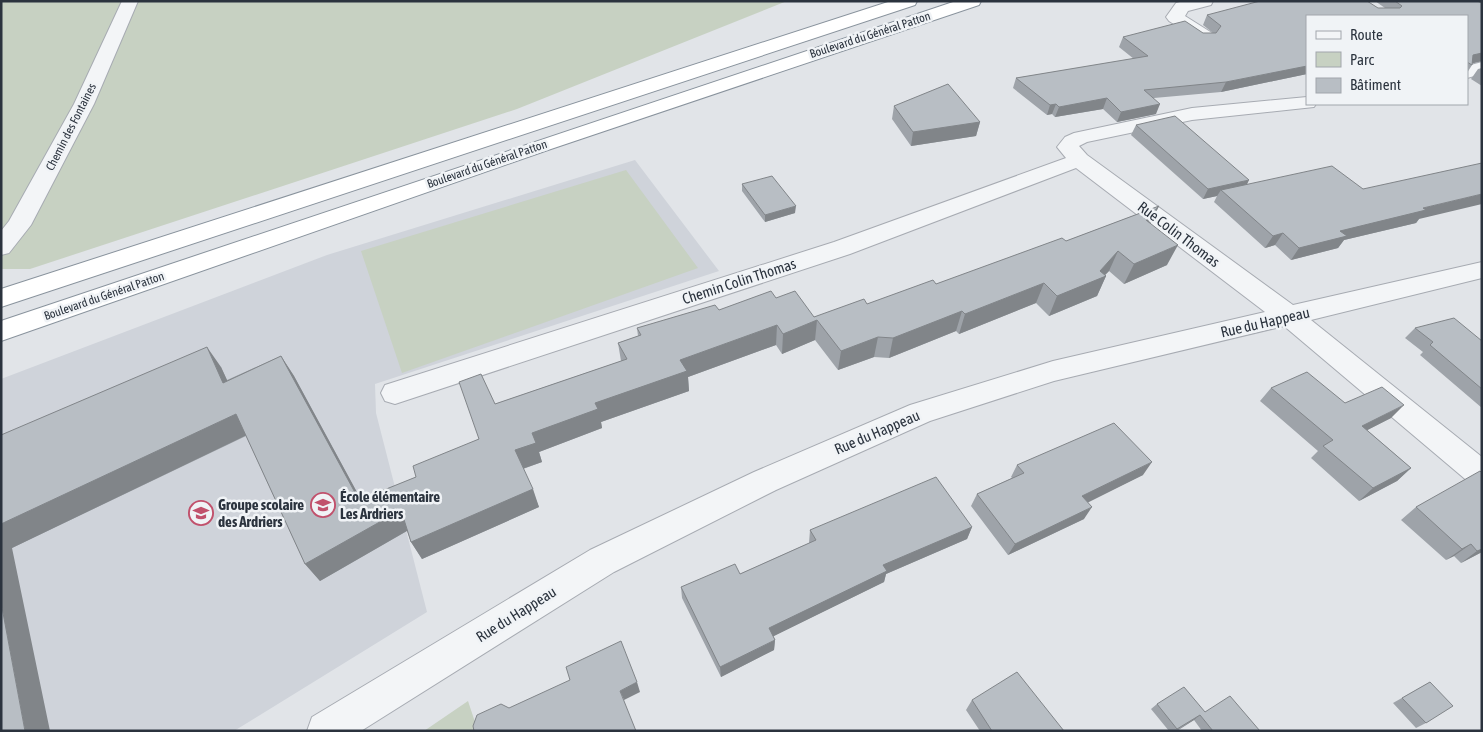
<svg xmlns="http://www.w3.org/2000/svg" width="1483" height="732" font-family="'Asap Condensed',sans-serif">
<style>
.built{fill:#cfd3da}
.green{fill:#c7d1c2}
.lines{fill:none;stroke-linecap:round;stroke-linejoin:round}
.minor-casing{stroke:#a7abb2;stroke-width:2}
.highway-casing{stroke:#89939d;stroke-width:2}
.minor{fill:#f3f5f7;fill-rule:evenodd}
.highway{fill:#fff;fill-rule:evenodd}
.wall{fill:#9ea3a9}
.shaded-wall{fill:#818589}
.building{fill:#b8bec4;stroke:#818589}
.labels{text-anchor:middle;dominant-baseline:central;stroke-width:5;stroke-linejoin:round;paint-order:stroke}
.far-street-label{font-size:12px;fill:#2b333e;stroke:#f0f3f6}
.street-label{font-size:15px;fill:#2b333e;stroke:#f0f3f6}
.poi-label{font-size:15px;font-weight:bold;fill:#2b333e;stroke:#f0f3f6;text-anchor:start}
</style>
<rect width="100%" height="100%" fill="#e1e4e8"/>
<path class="built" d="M 635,160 L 719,271 L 375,384 L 376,413 L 427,612 L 234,731 L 1,731 L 1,379 L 327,255 Z"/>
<path class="green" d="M 1,1 L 787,1 L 517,109 L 30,269 L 1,269 Z
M 626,170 L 698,268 L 402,373 L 361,251 Z
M 468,701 L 478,731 L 424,731 Z"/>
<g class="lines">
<defs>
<path id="minor" d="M 122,1 L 138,1 L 94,104 L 31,225 L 9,253 L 1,255 L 1,231 L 9,221 L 74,104 Z
M 1184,1 L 1213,1 L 1211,5 L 1188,11 L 1185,16 L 1212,33 L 1215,37 L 1212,41 L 1200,41 L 1169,21 L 1166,17 L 1176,3 Z
M 1482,62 L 1482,74 L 1467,78 L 1467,66 Z
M 1307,97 L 1307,104 L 1316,104 L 1314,107 L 1192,120 L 1087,142 L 1079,146 L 1087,155 L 1293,305 L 1482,262 L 1482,278 L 1311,320 L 1482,457 L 1482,488 L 1471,484 L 1284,326 L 1054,381 L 930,421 L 776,490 L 614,572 L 361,731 L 307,731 L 312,717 L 590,550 L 754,472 L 910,405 L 1053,361 L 1265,312 L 1076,168 L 850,254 L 395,404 L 385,401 L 381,393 L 385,385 L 834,242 L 1066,158 L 1057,147 L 1065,137 L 1074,133 L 1192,108 Z"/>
<path id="highway" d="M 891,1 L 917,1 L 915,5 L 1,307 L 1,289 Z
M 956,1 L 981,1 L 979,5 L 548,150 L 1,341 L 1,321 Z"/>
</defs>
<use href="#minor" class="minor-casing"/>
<use href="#highway" class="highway-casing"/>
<use href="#minor" class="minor"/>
<use href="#highway" class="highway"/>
</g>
<path class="wall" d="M 1375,1 L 1477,1 L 1482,61 L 1472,63 L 1472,65 L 1467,73 L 1467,16 L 1307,16 L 1307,74 L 1221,92 L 1154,98 L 1156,114 L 1117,122 L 1103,109 L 1055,117 L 1052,114 L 1047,115 L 1013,88 L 1016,78 L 1134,59 L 1119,47 L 1123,37 L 1213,33 L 1203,25 L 1207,15 L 1385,8 Z
M 1482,68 L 1482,86 L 1471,79 L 1478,69 Z
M 894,106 L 980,122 L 976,136 L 911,146 L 892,119 Z
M 1136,125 L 1247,184 L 1363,189 L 1419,219 L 1416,223 L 1344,240 L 1338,248 L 1291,260 L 1275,245 L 1265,248 L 1214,202 L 1217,196 L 1203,199 L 1131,135 Z
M 742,184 L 795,213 L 765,222 L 742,191 Z
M 1159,206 L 1150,224 L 1167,265 L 1124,284 L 1109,271 L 1105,275 L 1106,276 L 1097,296 L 1049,316 L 1036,303 L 959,334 L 956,331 L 889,358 L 874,357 L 838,370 L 815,340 L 782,354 L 776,345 L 688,377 L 689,391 L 601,422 L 602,428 L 539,452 L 542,462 L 523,469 L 539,507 L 422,559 L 411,542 L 407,531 L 320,581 L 305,564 L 246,436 L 12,548 L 1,731 L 1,435 L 221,367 L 227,380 L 281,356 L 294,376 L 361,500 L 416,477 L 479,439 L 495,404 L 621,361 L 618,343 L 638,336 L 637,328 L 776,298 L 814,317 L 867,304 L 936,284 L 1066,241 Z
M 1415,328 L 1482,341 L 1482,408 L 1420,355 L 1423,352 L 1405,338 Z
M 1271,388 L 1345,403 L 1391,418 L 1367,430 L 1411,468 L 1397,481 L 1359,501 L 1311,458 L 1318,451 L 1260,401 Z
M 1017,465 L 1143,475 L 1087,502 L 1084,519 L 1008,555 L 971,506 L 977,494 L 1012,478 L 1011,477 Z
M 1482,473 L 1482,552 L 1461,563 L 1454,556 L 1446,560 L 1401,520 L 1416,507 Z
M 972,527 L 967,539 L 886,574 L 884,582 L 773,636 L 775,640 L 774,650 L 721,677 L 682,598 L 681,587 L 740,574 L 809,543 L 810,530 Z
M 1430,682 L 1426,723 L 1416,728 L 1393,703 Z
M 972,700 L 1064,731 L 980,731 L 966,710 Z
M 1157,704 L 1205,712 L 1260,731 L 1202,731 L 1194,720 L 1177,731 L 1169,731 L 1151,709 Z"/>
<path class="shaded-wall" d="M 1482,53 L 1482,61 L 1470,64 L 1473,55 Z
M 1307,66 L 1307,74 L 1221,92 L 1226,82 Z
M 1107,98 L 1103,109 L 1055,117 L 1059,107 Z
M 1056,104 L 1052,114 L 1047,115 L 1050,105 Z
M 1160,104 L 1156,114 L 1117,122 L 1121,112 Z
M 980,122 L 976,136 L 911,146 L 913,132 Z
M 1249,180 L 1244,191 L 1221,190 L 1217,196 L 1203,199 L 1208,189 Z
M 1482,194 L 1482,204 L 1419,219 L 1416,223 L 1344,240 L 1338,248 L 1291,260 L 1299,248 L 1340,231 L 1423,208 Z
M 796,206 L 795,213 L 765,222 L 765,215 Z
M 1159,206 L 1149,226 L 1146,220 Z
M 1283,233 L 1275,245 L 1265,248 L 1273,236 Z
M 1178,245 L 1167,265 L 1124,284 L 1134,264 Z
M 1118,251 L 1109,271 L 1104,276 L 1106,276 L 1097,296 L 1049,316 L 1057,296 L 1100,271 Z
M 1044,283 L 1036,303 L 959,334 L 965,314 Z
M 962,311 L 956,331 L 889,358 L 893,338 Z
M 817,320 L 815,340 L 782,354 L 783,334 Z
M 777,325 L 776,345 L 688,377 L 689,391 L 601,422 L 602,428 L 539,452 L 542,462 L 522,469 L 515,450 L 532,433 L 595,403 L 680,360 Z
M 878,337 L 874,357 L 838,370 L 841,351 Z
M 207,347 L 221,367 L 237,402 L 223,383 Z
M 281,356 L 294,376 L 371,518 L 359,500 Z
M 1404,405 L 1391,418 L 1350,439 L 1362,426 Z
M 236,414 L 251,433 L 12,548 L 50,731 L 25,731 L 1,602 L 1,524 Z
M 1152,462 L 1143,475 L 1075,509 L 1082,496 Z
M 1411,468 L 1397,481 L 1359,501 L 1373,488 Z
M 533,489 L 539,507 L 422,559 L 411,542 Z
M 1092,507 L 1084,519 L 1008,555 L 1015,544 Z
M 401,510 L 412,528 L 320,581 L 305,564 Z
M 972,527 L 967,539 L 886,574 L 884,582 L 768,639 L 769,628 L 883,565 Z
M 1471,544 L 1454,556 L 1446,560 L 1462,549 Z
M 1482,549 L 1482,552 L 1461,563 L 1477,551 Z
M 775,640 L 774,650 L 721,677 L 720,667 Z
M 637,682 L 640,692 L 624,700 L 620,691 Z
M 1200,715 L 1194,720 L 1176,731 Z"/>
<path class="building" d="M 1260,1 L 1367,1 L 1378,8 L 1400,8 L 1402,6 L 1395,1 L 1477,1 L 1482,3 L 1482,53 L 1473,55 L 1472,65 L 1467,62 L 1467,16 L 1307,16 L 1307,66 L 1226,82 L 1144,90 L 1160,104 L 1121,112 L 1107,98 L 1059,107 L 1056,104 L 1050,105 L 1016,78 L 1148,56 L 1123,37 L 1185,21 L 1203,33 L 1216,33 L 1221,26 L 1207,15 Z
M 948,84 L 980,122 L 913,132 L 894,106 Z
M 1175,116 L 1249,180 L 1208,189 L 1136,125 Z
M 1482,163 L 1482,194 L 1423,208 L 1426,210 L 1340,231 L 1347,236 L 1299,248 L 1283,233 L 1273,236 L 1221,190 L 1332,166 L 1363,189 Z
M 772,176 L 796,206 L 765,215 L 742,184 Z
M 1159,206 L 1146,220 L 1178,245 L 1134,264 L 1118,251 L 1100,271 L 1106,276 L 1057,296 L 1044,283 L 965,314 L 962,311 L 893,338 L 878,337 L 841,351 L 817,320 L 783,334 L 777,325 L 680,360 L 687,371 L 595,403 L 598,409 L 532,433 L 536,443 L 515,450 L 533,489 L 411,542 L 401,510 L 305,564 L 236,414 L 1,524 L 1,435 L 207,347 L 223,383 L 281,356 L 359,500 L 416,477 L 413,466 L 479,439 L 459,382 L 481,374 L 495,404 L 627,359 L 618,343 L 641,335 L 637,328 L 715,305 L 719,310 L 771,291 L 776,298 L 795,291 L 814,317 L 864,299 L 867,304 L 933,280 L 936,284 L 1062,238 L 1066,241 Z
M 1454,318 L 1482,341 L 1482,389 L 1430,345 L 1433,342 L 1415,328 Z
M 1307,372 L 1345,403 L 1382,387 L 1404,405 L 1362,426 L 1411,468 L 1373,488 L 1323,446 L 1333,440 L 1271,388 Z
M 1114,423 L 1152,462 L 1082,496 L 1092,507 L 1015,544 L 977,494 L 1024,473 L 1017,465 Z
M 1480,471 L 1482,473 L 1482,549 L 1477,551 L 1471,544 L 1462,549 L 1416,507 Z
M 936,477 L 972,527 L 883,565 L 887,571 L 769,628 L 775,640 L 720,667 L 681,587 L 735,564 L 740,574 L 816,540 L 810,530 Z
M 1,602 L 25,731 L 1,731 Z
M 621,641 L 637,682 L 620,691 L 636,731 L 474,731 L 473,726 L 477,715 L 501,704 L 509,708 L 570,680 L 566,667 Z
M 1017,672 L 1064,731 L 992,731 L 972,700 Z
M 1430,682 L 1453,706 L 1426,723 L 1402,698 Z
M 1184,687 L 1205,712 L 1230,696 L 1260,731 L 1213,731 L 1200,715 L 1177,729 L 1157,704 Z"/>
<defs>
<symbol id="school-ring" viewBox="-11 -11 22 22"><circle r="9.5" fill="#f0f3f6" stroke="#c1516c" stroke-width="1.5"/><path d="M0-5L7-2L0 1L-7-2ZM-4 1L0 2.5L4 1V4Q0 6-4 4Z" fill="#c1516c"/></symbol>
</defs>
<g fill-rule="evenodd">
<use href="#school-ring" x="309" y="491" width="28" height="28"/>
<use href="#school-ring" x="187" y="499" width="28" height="28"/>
</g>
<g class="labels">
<g class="far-street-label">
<text transform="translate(870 35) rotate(-18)">Boulevard du Général Patton</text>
<text transform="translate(71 127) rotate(-63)">Chemin des Fontaines</text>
<text transform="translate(487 164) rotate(-19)">Boulevard du Général Patton</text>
<text transform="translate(104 296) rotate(-19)">Boulevard du Général Patton</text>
</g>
<g class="street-label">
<text transform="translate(1179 234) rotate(37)">Rue Colin Thomas</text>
<text transform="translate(739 281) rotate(-18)">Chemin Colin Thomas</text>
<text transform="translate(1265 322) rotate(-13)">Rue du Happeau</text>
<text transform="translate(877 432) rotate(-23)">Rue du Happeau</text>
<text transform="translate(516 614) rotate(-32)">Rue du Happeau</text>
</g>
<g class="poi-label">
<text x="340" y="496">École élémentaire<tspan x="340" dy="17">Les Ardriers</tspan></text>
<text x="218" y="504">Groupe scolaire<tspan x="218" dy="17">des Ardriers</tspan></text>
</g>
</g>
<rect width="1483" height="732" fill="none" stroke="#2b333e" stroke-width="5"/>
<rect x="1306" y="15" width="162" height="90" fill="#f0f3f6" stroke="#a1a6ac"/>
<rect x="1316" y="31" width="25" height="8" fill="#f3f5f7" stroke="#a1a6ac"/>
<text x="1350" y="40" font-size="15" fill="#2b333e">Route</text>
<rect x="1316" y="52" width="25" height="15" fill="#c7d1c2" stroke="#a1a6ac"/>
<text x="1350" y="65" font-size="15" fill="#2b333e">Parc</text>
<rect x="1316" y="78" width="25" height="15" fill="#b8bec4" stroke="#a1a6ac"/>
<text x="1350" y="90" font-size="15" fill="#2b333e">Bâtiment</text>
</svg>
